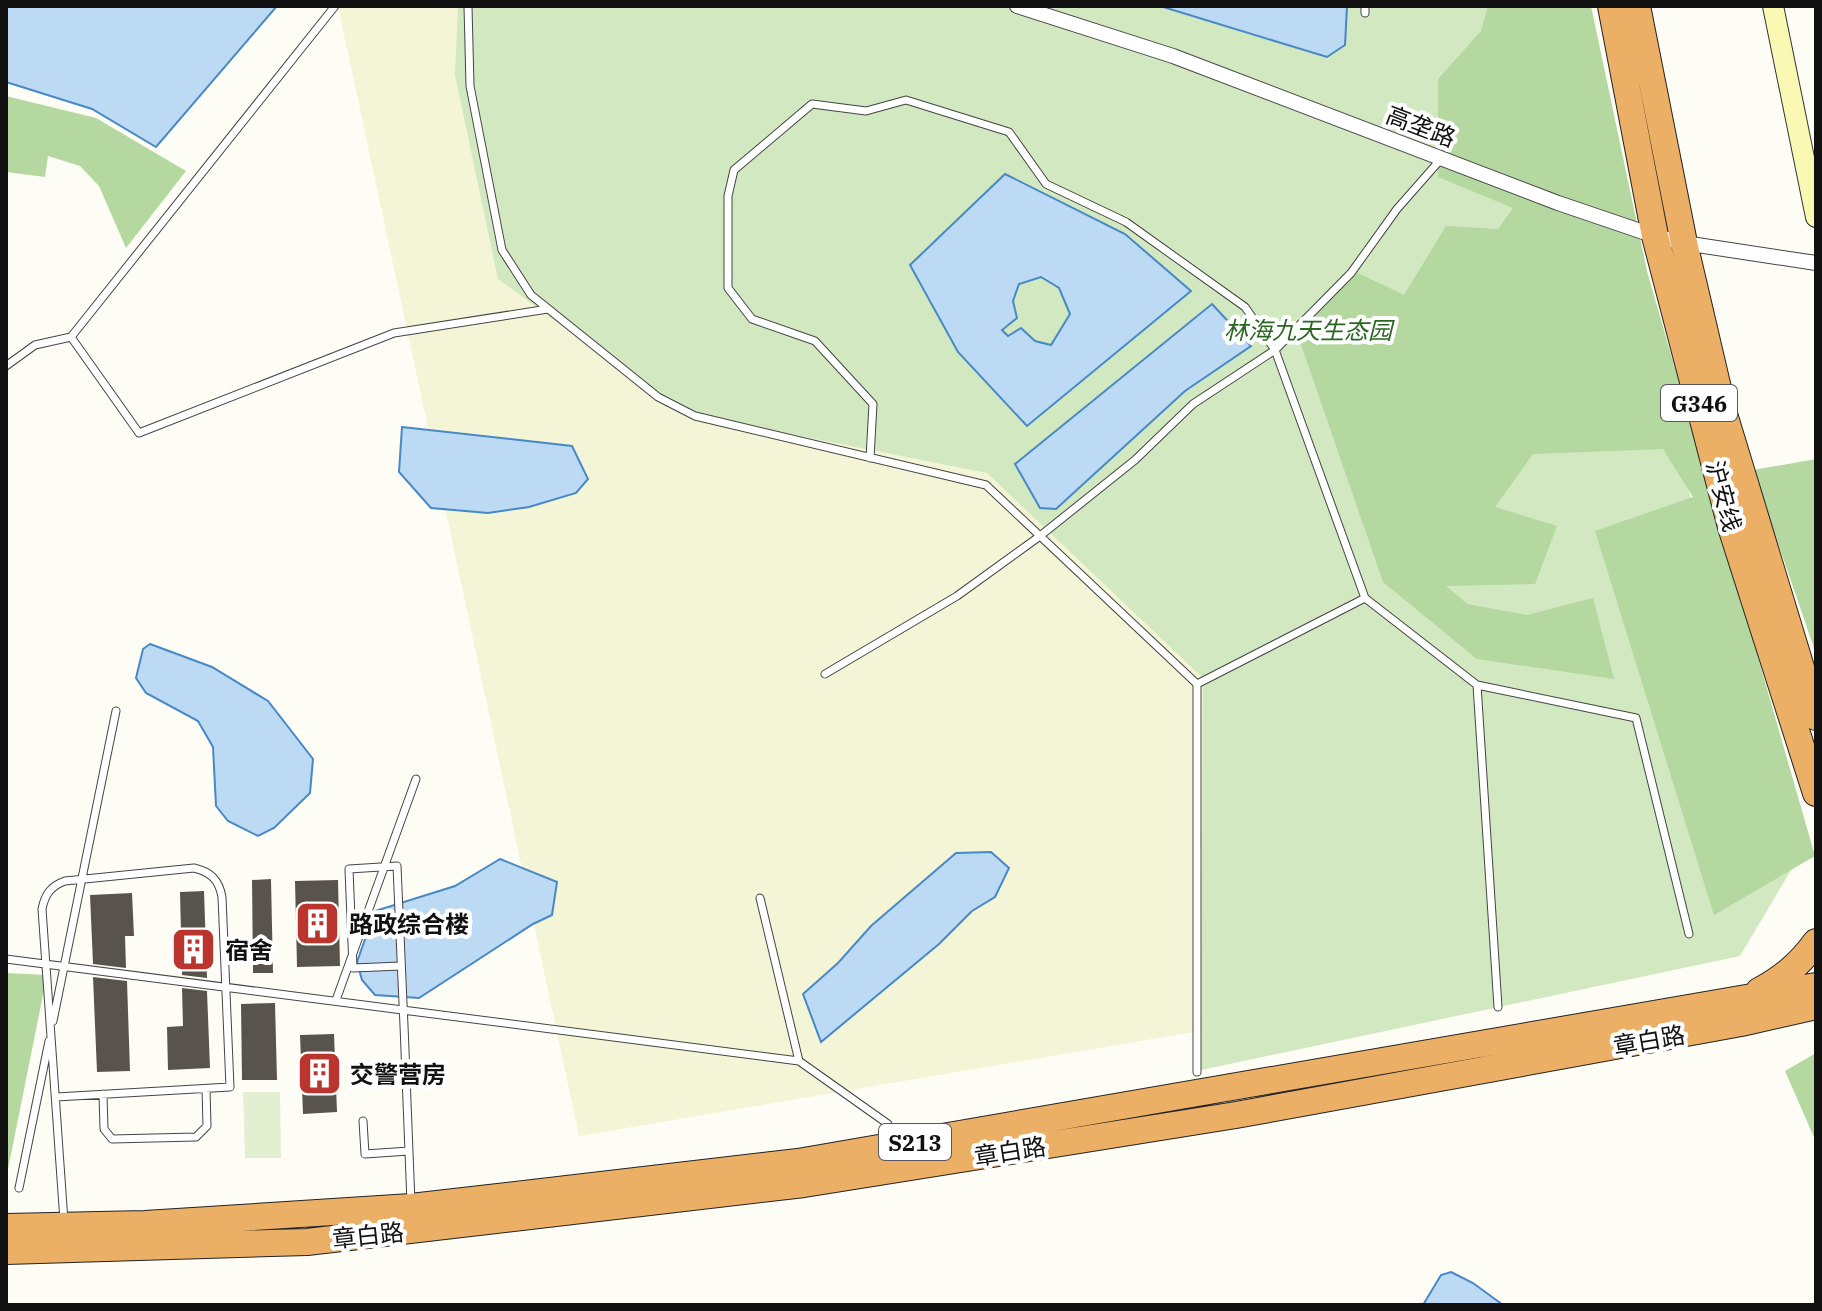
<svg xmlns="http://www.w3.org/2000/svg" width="1822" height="1311" font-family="'IBM Plex Serif','Noto Sans SC',serif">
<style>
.farmland{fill:#f4f4d6}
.green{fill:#d1e8c0}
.forest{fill:#b4d8a0}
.pitch{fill:#e2f0d1}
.water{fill:#bcdaf3;stroke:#4788c7;stroke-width:2;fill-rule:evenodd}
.building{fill:#59534e}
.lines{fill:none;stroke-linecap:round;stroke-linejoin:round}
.lane-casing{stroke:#444;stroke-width:9}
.street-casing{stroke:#444;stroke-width:16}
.secondary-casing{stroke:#333;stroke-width:22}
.highway-casing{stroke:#222;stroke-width:28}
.lane{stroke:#fff;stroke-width:7}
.street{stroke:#fff;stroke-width:14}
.secondary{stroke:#faf9b4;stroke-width:20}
.highway{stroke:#ecaf66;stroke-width:26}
.labels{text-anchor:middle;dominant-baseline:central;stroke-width:8;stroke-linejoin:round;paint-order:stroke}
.shield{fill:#fff;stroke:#585858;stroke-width:2}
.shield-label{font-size:22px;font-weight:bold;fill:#111}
.street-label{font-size:24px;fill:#111;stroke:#fff}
.park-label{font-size:24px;font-style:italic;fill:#2b6623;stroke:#fff}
.poi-label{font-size:24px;font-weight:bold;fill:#111;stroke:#fff;text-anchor:start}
</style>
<rect width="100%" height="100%" fill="#fefdf5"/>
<path class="farmland" d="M 338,6 L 1036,6 L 1697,947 L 579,1136 Z"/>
<path class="green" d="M 458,6 L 1575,6 L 1629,287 L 1797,860 L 1740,956 L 1201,1070 L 1203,678 L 987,473 L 679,412 L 498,279 L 455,75 Z"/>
<path class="forest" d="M 1488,6 L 1591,6 L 1647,271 L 1815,856 L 1714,915 L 1595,531 L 1693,497 L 1663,449 L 1533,454 L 1495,507 L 1557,526 L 1535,584 L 1446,586 L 1467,604 L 1527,615 L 1593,598 L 1614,679 L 1477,659 L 1383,582 L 1296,330 L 1358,273 L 1404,295 L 1446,226 L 1498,229 L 1513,208 L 1438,177 L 1438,79 L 1481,31 Z
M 6,96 L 96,118 L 186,171 L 126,248 L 99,186 L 80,166 L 48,156 L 45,177 L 6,172 Z
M 1816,459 L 1816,654 L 1753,470 Z
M 6,973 L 47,975 L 6,1179 Z
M 1816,1053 L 1816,1142 L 1785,1071 Z"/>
<path class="pitch" d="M 243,1092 L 280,1092 L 281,1158 L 245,1158 Z"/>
<path class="water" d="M 6,6 L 277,6 L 156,147 L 92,109 L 6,82 Z
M 1160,6 L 1347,6 L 1345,45 L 1327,57 Z
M 1005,174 L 1125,234 L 1191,291 L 1027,426 L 958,352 L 910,265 ZM 1041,277 L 1059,288 L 1070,314 L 1051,345 L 1035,341 L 1021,328 L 1008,336 L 1002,330 L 1017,318 L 1013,301 L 1019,284 Z
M 1212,304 L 1251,346 L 1185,391 L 1056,509 L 1040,508 L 1015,464 Z
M 402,427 L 572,446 L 588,479 L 576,493 L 529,507 L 488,513 L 431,508 L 399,472 Z
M 150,644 L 212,667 L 268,701 L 313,759 L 310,793 L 274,828 L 258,836 L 228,821 L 216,806 L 213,747 L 198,721 L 146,693 L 136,678 L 143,649 Z
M 991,852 L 1009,868 L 995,897 L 972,911 L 939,944 L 821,1042 L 803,994 L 838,963 L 871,926 L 956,853 Z
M 500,859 L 557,882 L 552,915 L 533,924 L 419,998 L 375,995 L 362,980 L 357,962 L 375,911 L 455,886 Z
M 1451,1272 L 1473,1283 L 1503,1305 L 1423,1305 L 1441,1275 Z"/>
<path class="building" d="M 271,879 L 273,973 L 253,973 L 252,880 Z
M 338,880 L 340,966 L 297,967 L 295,881 Z
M 204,891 L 207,978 L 182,975 L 180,892 Z
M 132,893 L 134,936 L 125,936 L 126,968 L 93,964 L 90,895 Z
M 93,977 L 127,981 L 130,1071 L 97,1072 Z
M 182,988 L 207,991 L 210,1068 L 168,1070 L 167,1027 L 183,1026 Z
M 275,1003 L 277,1080 L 242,1080 L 241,1004 Z
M 334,1034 L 337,1112 L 303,1114 L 300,1035 Z"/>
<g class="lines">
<defs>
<path id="lane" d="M 468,6 L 470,86 L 502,250 L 531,295 L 658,397 L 695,416 L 986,485 L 1197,684 L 1197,1072
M 1365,13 L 1365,6
M 71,337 L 139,433 L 394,333 L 548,309
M 6,366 L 35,345 L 71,337 L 335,6
M 870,458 L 873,404 L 815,341 L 752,319 L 728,288 L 728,196 L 734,170 L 812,104 L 866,111 L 906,100 L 1009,132 L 1046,184 L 1126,222 L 1245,307 L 1275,350 L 1365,598 L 1477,685 L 1636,718 L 1689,934
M 825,674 L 957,596 L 1040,536 L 1135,460 L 1193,404 L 1275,350 L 1351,273 L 1397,209 L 1441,159
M 1197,684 L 1365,598
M 1477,685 L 1498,1007
M 760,898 L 799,1061 L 888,1124
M 6,959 L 799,1061
M 401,966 L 353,968 L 349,869 L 397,866 C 402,978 407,1091 411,1203
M 336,1000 L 416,779
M 53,1021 L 116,711
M 103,1094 L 104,1129 L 112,1139 L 196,1137 L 207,1126 L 206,1089
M 56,1097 L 230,1087 L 222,897 C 219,880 211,872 194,868 L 65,881 C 51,886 45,894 42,909 L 64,1221
M 363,1121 L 365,1154 L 409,1151
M 19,1188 L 49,1041"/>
<path id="street" d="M 1017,6 L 1173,56 L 1558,203 L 1655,236 L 1684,243 L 1816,263"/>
<path id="secondary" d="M 1773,6 L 1816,217"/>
<path id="highway" d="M 1611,6 L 1655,236 L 1731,527 L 1816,793
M 1637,6 L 1684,243 L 1724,414 L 1816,717
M 1759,991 C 1783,978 1800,964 1816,942
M 6,1227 L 145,1224 L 411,1207 L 798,1162 L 1816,986
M 6,1251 L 307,1242 L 804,1184 L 1236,1115 L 1741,1023 L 1816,1006"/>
</defs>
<use href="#lane" class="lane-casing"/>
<use href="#street" class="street-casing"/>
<use href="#secondary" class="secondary-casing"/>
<use href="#highway" class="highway-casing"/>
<use href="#lane" class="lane"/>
<use href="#street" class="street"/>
<use href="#secondary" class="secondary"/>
<use href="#highway" class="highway"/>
</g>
<defs>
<symbol id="building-square" viewBox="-11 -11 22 22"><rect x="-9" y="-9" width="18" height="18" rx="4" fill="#bb352f" stroke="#fff"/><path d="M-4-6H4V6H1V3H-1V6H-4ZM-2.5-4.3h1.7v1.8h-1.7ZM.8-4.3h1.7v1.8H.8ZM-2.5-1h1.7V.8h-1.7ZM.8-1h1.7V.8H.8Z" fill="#fff"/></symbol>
</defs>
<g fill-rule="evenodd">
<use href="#building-square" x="292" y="898" width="51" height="51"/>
<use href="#building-square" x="168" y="924" width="51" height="51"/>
<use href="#building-square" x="294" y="1048" width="51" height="51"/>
</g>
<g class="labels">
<g class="shield">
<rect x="1661" y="385" width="76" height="36" rx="6"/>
<rect x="879" y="1124" width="72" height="36" rx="6"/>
</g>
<g class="shield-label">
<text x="1699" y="403">G346</text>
<text x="915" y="1142">S213</text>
</g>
<g class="street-label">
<text transform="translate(1421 126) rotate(21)">高垄路</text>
<text transform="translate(1724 496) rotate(75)">沪安线</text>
<text transform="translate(1649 1040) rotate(-10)">章白路</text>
<text transform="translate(1010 1151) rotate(-9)">章白路</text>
<text transform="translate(368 1235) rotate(-6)">章白路</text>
</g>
<g class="park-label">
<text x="1308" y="330">林海九天生态园</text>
</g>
<g class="poi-label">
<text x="349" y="924">路政综合楼</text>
<text x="225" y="950">宿舍</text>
<text x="350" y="1074">交警营房</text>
</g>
</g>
<rect width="1822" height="1311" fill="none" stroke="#111111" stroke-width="16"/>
</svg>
